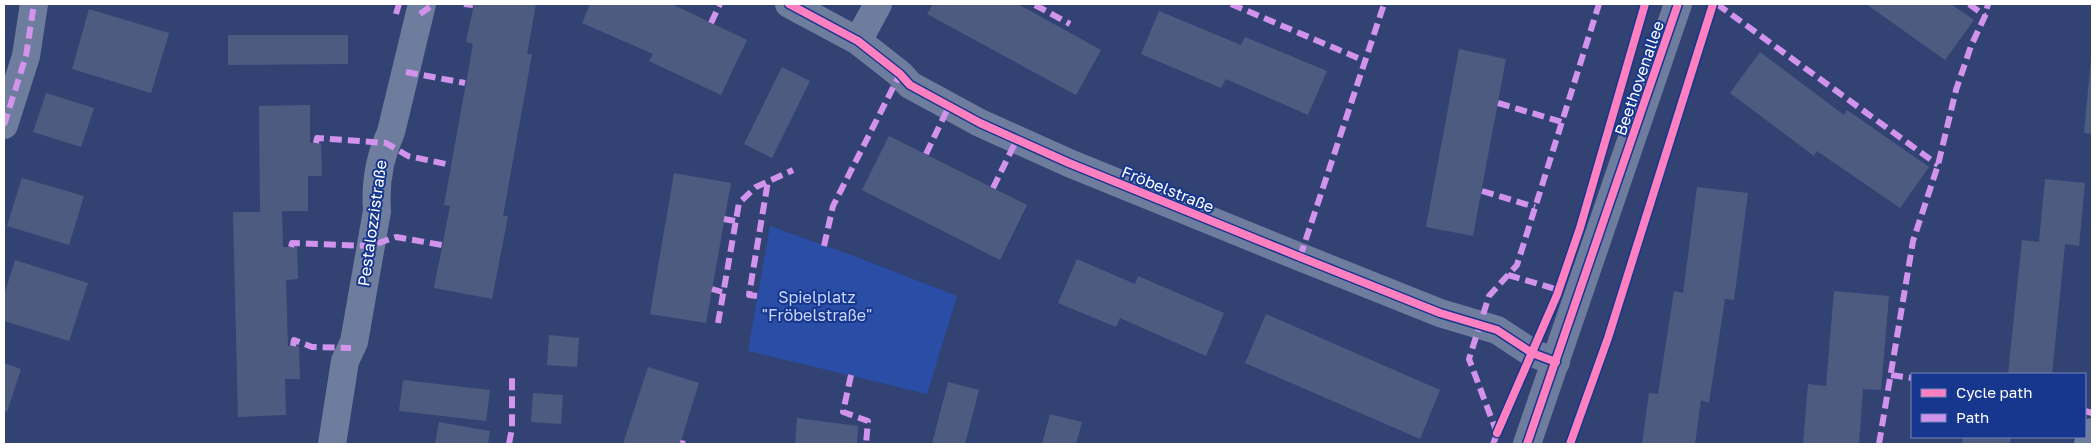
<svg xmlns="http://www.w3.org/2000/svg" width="2096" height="448" font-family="'Golos Text',sans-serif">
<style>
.green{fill:#2a4da5}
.building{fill:#4d5b81}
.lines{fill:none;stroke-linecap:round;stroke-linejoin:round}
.minor{stroke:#6e7c9e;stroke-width:28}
.tertiary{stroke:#6e7c9e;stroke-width:28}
.quiet{stroke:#d193ec;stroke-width:6;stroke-dasharray:12 6;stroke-linecap:butt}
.cycleway-casing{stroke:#17368e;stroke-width:11}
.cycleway{stroke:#ff80c0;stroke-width:8}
.labels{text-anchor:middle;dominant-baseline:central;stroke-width:4;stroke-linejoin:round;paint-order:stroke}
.street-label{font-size:16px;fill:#fff;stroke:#17368e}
.park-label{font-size:16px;fill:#c9d7fb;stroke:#17368e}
</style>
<rect width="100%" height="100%" fill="#324373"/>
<path class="green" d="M 770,226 L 854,256 L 957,296 L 927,394 L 748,351 Z"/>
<path class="building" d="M 474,4 L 536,4 L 527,54 L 532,54 L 503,216 L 508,216 L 492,299 L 434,288 L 450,206 L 444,205 L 473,44 L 466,42 Z
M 590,4 L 674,4 L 674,5 L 747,40 L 721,95 L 649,61 L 653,54 L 582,23 Z
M 933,4 L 1018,4 L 1101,50 L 1076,95 L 927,14 Z
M 1866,4 L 1951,4 L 1974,20 L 1945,60 Z
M 89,9 L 169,33 L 151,93 L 72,69 Z
M 1159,11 L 1241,45 L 1245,37 L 1327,71 L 1308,115 L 1226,79 L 1221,88 L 1141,54 Z
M 228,35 L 348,35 L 348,64 L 228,65 Z
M 1459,49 L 1506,59 L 1473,236 L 1426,227 Z
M 1760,52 L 1844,115 L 1847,110 L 1929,167 L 1900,208 L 1817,151 L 1814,156 L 1730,93 Z
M 2091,59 L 2092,59 L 2092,134 L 2084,133 Z
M 782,67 L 810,81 L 772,158 L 744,144 Z
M 46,93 L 94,108 L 81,147 L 33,132 Z
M 310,105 L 310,143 L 321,143 L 322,176 L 308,176 L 308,211 L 282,211 L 283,247 L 297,247 L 298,279 L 286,280 L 288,346 L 299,346 L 300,379 L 285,379 L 286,415 L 238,417 L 233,212 L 260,212 L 259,106 Z
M 889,136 L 1027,205 L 1000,260 L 862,190 Z
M 674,173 L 731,183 L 706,323 L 650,314 Z
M 22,178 L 84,196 L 69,245 L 7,226 Z
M 2045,179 L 2085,183 L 2079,246 L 2065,244 L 2052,374 L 2008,374 L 2022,240 L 2039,242 Z
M 1697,187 L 1748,193 L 1734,300 L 1725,299 L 1709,403 L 1701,400 L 1695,444 L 1642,444 L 1649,393 L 1658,394 L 1674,291 L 1683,293 Z
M 1077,259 L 1135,284 L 1138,276 L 1224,313 L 1206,356 L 1120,318 L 1116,327 L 1058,303 Z
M 15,260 L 88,283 L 69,341 L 4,321 L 4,295 Z
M 1834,291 L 1889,296 L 1881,390 L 1863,389 L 1859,444 L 1803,444 L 1808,384 L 1826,386 Z
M 1266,314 L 1440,390 L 1420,439 L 1245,363 Z
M 549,335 L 579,338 L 577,367 L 547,365 Z
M 4,363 L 21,369 L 7,412 L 4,411 Z
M 648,367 L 699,383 L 680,444 L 623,444 Z
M 403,380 L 490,390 L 486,421 L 399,411 Z
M 948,382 L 979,390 L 965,444 L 932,444 Z
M 533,393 L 563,395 L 561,424 L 531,422 Z
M 1050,414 L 1082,422 L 1076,444 L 1042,444 Z
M 797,418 L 858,426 L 857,444 L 795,444 Z
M 439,422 L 490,431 L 488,444 L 435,444 Z
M 1963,437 L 2011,437 L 2010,444 L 1962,444 Z"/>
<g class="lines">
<path class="minor" d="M 789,4 L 858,41 L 900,74 L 910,85 L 980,123 L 1069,163 L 1300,257 L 1440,313 L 1497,330 L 1532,353 L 1556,362
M 858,41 L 878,4
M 4,125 L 26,56 L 34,4
M 332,444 L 345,361 L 354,342 L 377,211 C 375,184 380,156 391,132 L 422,4
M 2088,444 L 2092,432"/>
<path class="tertiary" d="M 1527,444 L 1678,4"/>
<path class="quiet" d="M 464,4 L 473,5
M 1231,4 L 1365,61
M 1717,4 L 1938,165
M 1969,4 L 1985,16
M 1035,5 L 1070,24
M 396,14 L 399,4
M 420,14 L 434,4
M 711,23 L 720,4
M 406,72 L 465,83
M 1498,103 L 1562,122
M 4,125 L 26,56 L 34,4
M 316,143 L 317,138 L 386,143 L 408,156 L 451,165
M 926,154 L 949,106
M 993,188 L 1017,139
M 1482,191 L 1535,207
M 724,219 L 735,221
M 824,246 L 833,206 L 900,74
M 291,247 L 292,243 L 370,246 L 396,237 L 442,245
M 1300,257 L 1384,4
M 1508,275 L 1559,290
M 712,289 L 722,292
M 757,296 L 749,295 L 768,181
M 718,323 L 739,203 L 756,187 L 793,170
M 293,346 L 294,340 L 312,347 L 351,348
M 851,375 L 843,412 L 868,421 L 866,444
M 1891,375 L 1912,378
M 2085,411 L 2092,413
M 1497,433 L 1469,359 L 1489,296 L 1517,265 L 1599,4
M 680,443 L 685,444
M 509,444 L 512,428 L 512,373
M 1493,444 L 1499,429
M 1879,444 L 1913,241 L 1938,165 L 1956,90 L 1971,46 L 1985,16 L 1988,4"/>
<defs>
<path id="cycleway" d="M 789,4 L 858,41 L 900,74 L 910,85 L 980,123 L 1069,163 L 1300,257 L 1440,313 L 1497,330 L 1532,353 L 1556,362
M 1497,433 L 1557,295 L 1580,228 L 1645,4
M 1527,444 L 1678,4
M 1570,444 L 1608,338 L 1713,4"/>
</defs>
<use href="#cycleway" class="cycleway-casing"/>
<use href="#cycleway" class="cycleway"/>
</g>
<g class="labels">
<g class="street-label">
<text transform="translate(1639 78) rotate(-71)">Beethovenallee</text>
<text transform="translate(1168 189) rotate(22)">Fröbelstraße</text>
<text transform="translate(372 223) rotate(-82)">Pestalozzistraße</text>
</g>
<g class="park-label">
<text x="817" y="297">Spielplatz<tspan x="817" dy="18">"Fröbelstraße"</tspan></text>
</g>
</g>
<rect width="2096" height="448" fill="none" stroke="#ffffff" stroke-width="10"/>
<rect x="1911" y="373" width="175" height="65" fill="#17368e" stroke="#7486bb"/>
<rect x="1921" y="389" width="25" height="8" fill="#ff80c0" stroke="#7486bb"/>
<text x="1956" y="398" font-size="15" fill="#ffffff">Cycle path</text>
<rect x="1921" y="414" width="25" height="8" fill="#d193ec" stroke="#7486bb"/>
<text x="1956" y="423" font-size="15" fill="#ffffff">Path</text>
</svg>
